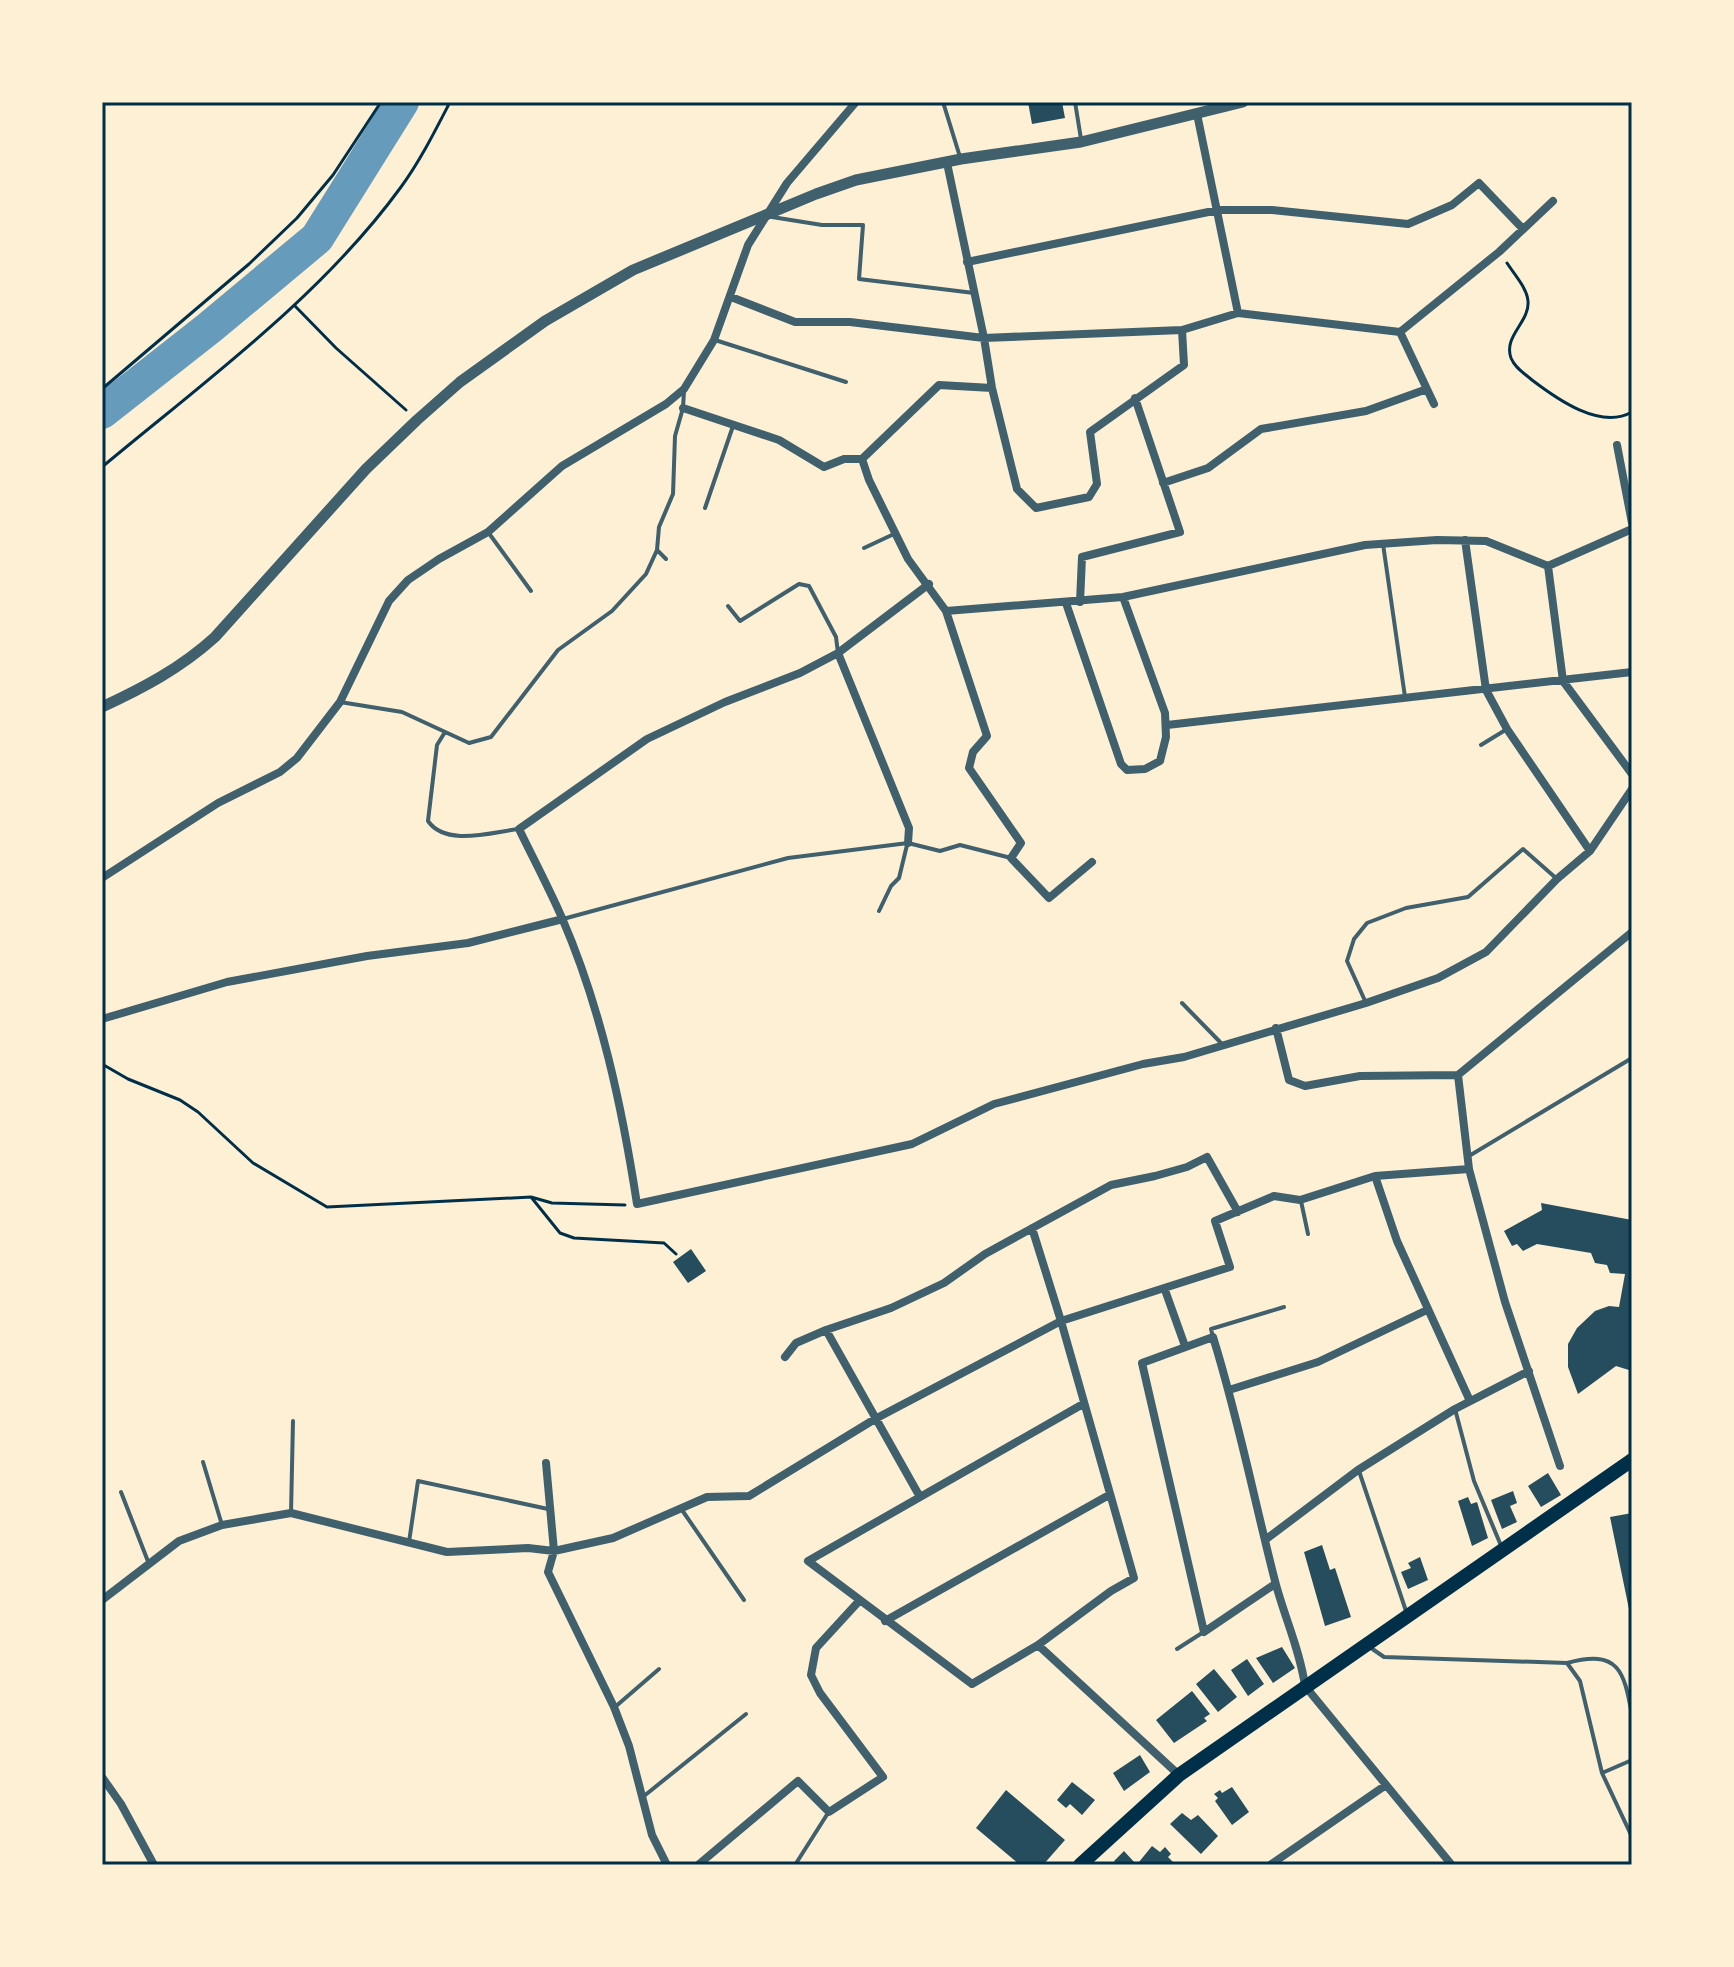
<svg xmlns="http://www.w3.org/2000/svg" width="1734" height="1967" font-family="'Varela Round',sans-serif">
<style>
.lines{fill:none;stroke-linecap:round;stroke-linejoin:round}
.river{stroke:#669bbc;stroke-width:34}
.building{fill:#264d5e}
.path{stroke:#003049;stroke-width:3}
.service{stroke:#3f606c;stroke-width:4}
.minor{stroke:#3f606c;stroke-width:8}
.tertiary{stroke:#3f606c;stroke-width:11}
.primary{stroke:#003049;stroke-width:14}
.neatline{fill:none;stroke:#003049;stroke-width:3}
</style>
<rect width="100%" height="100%" fill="#fdf0d5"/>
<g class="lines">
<path class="river" d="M 102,412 L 209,328 L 317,238 L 402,102"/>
</g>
<path class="building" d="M 1028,102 L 1062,102 L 1065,118 L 1032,124 Z
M 1541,1203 L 1632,1220 L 1632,1371 L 1616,1366 L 1578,1394 L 1568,1367 L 1568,1344 L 1577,1328 L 1595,1311 L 1609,1306 L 1619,1307 L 1625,1274 L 1610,1273 L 1607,1265 L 1595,1263 L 1591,1253 L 1537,1244 L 1523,1251 L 1517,1244 L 1512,1246 L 1504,1231 L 1542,1210 Z
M 691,1249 L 706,1271 L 688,1283 L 673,1262 Z
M 1548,1473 L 1561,1495 L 1541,1507 L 1528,1486 Z
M 1513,1491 L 1517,1503 L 1510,1506 L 1517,1522 L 1502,1529 L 1491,1500 Z
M 1468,1497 L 1471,1504 L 1477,1502 L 1488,1538 L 1472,1546 L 1458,1501 Z
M 1632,1513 L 1632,1619 L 1631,1619 L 1610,1517 Z
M 1322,1545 L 1330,1570 L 1335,1568 L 1351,1617 L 1325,1626 L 1304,1552 Z
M 1420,1557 L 1428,1580 L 1408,1589 L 1401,1572 L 1411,1568 L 1408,1563 Z
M 1282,1647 L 1295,1668 L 1273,1683 L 1256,1658 Z
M 1247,1659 L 1264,1684 L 1248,1696 L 1231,1670 Z
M 1214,1669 L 1237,1697 L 1218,1712 L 1196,1684 Z
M 1192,1691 L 1210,1714 L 1204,1718 L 1207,1721 L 1174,1743 L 1156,1720 Z
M 1140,1755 L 1150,1772 L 1124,1791 L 1113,1773 Z
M 1072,1782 L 1095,1800 L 1082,1815 L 1070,1804 L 1066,1808 L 1057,1800 Z
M 1232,1787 L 1249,1812 L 1232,1825 L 1215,1801 L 1218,1798 L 1214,1794 L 1220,1790 L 1222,1793 Z
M 1006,1790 L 1065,1840 L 1043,1865 L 1020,1865 L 976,1828 Z
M 1182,1813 L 1191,1820 L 1198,1815 L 1218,1836 L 1201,1854 L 1170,1824 Z
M 1152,1846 L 1160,1852 L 1165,1847 L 1171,1854 L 1168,1857 L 1176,1865 L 1142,1865 L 1139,1862 Z
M 1124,1851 L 1135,1863 L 1132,1865 L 1118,1865 L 1114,1861 Z"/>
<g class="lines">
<path class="path" d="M 1507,263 C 1514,274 1527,288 1528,301 C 1530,322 1503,336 1511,358 C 1515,368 1524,373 1532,380 C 1557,399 1600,430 1632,412
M 295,306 L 336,348 L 406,410
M 102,389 L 249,264 L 297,218 L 333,175 L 381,102
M 102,467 C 205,381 321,297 401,187 C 420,161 435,131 450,102
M 102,1064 L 128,1079 L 180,1100 L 198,1112 L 253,1163 L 327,1207 L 531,1197 L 552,1203 L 625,1205
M 531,1197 L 560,1233 L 574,1238 L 664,1243 L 676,1254"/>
<path class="service" d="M 943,102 L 960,157
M 1075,102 L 1081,139
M 772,217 L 822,225 L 863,225 L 859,279 L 974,293
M 715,340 L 846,382
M 705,508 L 733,426
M 488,532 L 531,591
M 1383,544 L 1405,697
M 864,548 L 894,534
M 657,550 L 666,559
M 728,606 L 740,621 L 799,584 L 809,586 L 836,637 L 838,653
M 340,702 L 402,712 L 469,743 L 491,737 L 558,650 L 612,611 L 646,574 L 657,550 L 659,527 L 673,494 L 675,436 L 683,408 L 684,391
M 445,732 L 437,745 L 428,821 C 446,847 492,832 519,829
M 1481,745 L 1507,729
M 879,911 L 891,886 L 899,878 L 907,845
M 563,919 L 788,858 L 908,843 L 940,851 L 960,845 L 1011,858
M 1182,1003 L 1222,1044
M 1366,1003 L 1347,961 L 1354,939 L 1367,923 L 1406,908 L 1468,897 L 1523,849 L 1557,879
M 1469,1156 L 1632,1058
M 1301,1201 L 1308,1234
M 1213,1337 L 1211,1329 L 1284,1307
M 1455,1409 L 1474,1481 L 1502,1548
M 203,1462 L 222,1525
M 1359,1471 L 1407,1614
M 121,1492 L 149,1564
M 682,1510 L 744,1600
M 291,1513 L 293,1421
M 409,1542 L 418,1481 L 548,1509
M 1371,1648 L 1384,1657 L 1567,1663 C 1619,1649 1624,1671 1632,1715
M 1177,1649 L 1202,1633
M 1567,1663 L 1580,1681 L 1602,1773 L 1632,1837
M 615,1707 L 659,1669
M 1602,1773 L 1632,1760
M 644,1796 L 746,1714
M 795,1865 L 828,1813"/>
<path class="minor" d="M 1197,114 L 1238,313
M 947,163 L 984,338 L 992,388 L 1017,489 L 1036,508 L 1089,497 L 1097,484 L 1090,432 L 1184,365 L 1182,330
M 967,262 L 1218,210 L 1272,210 L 1408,224 L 1452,205 L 1479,183 L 1523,229
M 731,297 L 795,322 L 850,322 L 984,338 L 1182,330 L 1238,313 L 1400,332 L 1499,252 L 1553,201
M 1400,332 L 1434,404
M 683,408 L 779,440 L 824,467 L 844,459 L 862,459 L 939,385 L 992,388
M 1617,445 L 1632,523
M 862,459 L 869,480 L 908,559 L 946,611 L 987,736 L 973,752 L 969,768 L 1021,843 L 1011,858 L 1049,898 L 1092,862
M 1163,483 L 1208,468 L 1261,429 L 1366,411 L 1427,389
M 1465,540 L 1486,690 L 1507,729 L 1590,851
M 1548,566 L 1563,681 L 1632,774
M 929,584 L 838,653 L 800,673 L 725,702 L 647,739 L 519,829 C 533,858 549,888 562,918 C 601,1008 622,1107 637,1204 L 912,1144 L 994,1104 L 1143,1064 L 1184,1057 L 1366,1003 L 1438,978 L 1486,952 L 1557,879 L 1590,851 L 1632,789
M 1080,602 L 1082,557 L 1180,532 L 1135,398
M 1066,603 L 1121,764 L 1127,770 L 1145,769 L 1160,761 L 1166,737 L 1165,713 L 1123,597
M 946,611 L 1123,597 L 1365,545 L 1437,540 L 1486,541 L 1548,566 L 1632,529
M 838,653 L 909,828 L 908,843
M 1167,725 L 1632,672
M 102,878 L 218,803 L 280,772 L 297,758 L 340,702 L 389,601 L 408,580 L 439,559 L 488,532 L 562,466 L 666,404 L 684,389 L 714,340 L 748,245 L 787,183 L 856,102
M 102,1019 L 227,982 L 367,956 L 468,943 L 563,919
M 1276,1028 L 1289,1080 L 1305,1086 L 1360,1076 L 1458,1075 L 1632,932
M 1458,1075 L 1469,1169 L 1505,1302 L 1560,1466
M 1375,1176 L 1397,1241 L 1470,1401
M 1032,1228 L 1061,1321 L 1134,1578 L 1111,1591 L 1038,1645 L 972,1684 L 808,1561 L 1083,1404
M 1165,1290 L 1185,1346
M 826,1330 L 920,1497
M 785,1357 L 796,1343 L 826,1330 L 891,1308 L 944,1283 L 985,1254 L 1111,1185 L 1155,1176 L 1187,1167 L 1207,1157 L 1238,1212
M 1229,1390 L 1318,1362 L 1427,1310
M 546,1463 L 554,1551 L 548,1572 L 614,1707 L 629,1746 L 652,1835 L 667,1865
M 1265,1540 L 1358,1470 L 1455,1409 L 1529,1371
M 1275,1584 L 1204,1632 L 1142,1363 L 1213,1337 C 1238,1417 1254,1499 1275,1581 C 1284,1616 1300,1650 1305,1686 L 1451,1864 L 1450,1865
M 102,1600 L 179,1541 L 222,1525 L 291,1513 L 447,1552 L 528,1548 L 554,1551 L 613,1538 L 707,1497 L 749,1496 L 875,1419 L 1061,1321 L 1230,1267 L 1215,1221 L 1274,1196 L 1300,1200 L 1375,1176 L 1469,1169
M 885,1621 L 1109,1495
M 1038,1645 L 1179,1775
M 102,1777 L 121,1804 L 154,1865
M 698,1865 L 798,1781 L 829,1812 L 883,1777 L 820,1693 L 811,1675 L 816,1648 L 860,1600
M 1270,1865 L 1386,1785"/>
<path class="tertiary" d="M 102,707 C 143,688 181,668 215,637 L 366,469 L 417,420 L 460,382 L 545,321 L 633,270 L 816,194 L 856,180 L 961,159 L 1081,142 L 1243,102"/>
<path class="primary" d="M 1080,1865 L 1179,1775 L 1632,1460"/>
</g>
<rect width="1734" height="1967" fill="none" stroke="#fdf0d5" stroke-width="208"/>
<rect x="104" y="104" width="1526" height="1759" class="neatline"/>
</svg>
